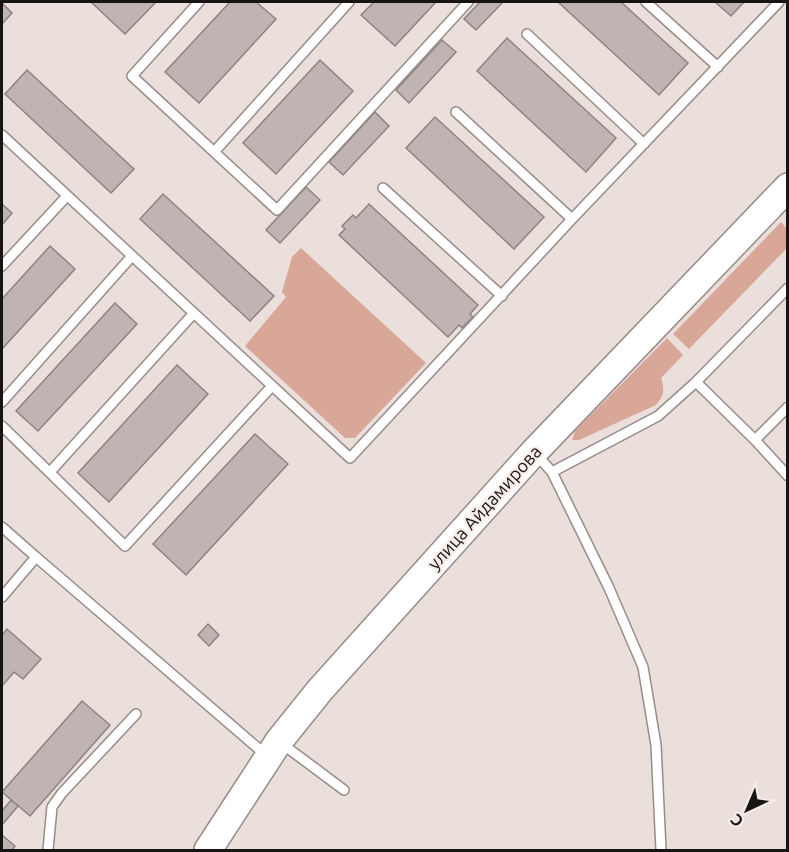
<svg xmlns="http://www.w3.org/2000/svg" width="789" height="852" font-family="Ubuntu,sans-serif">
<style>
.green{fill:#d8a797}
.building{fill:#bfb4b1;stroke:#8d837f;stroke-width:1.5}
.lines{fill:none;stroke-linecap:round;stroke-linejoin:round}
.service-casing{stroke:#978c89;stroke-width:12}
.secondary-casing{stroke:#978c89;stroke-width:30}
.service{stroke:#fff;stroke-width:9}
.secondary{stroke:#fff;stroke-width:27}
.labels{text-anchor:middle;dominant-baseline:central;stroke-width:4.5;stroke-linejoin:round;paint-order:stroke}
.street-label{font-size:18px;fill:#181413;stroke:#f7ece8}
</style>
<rect width="100%" height="100%" fill="#eadfdb"/>
<path class="green" d="M 781,222 L 787,229 L 787,248 L 689,349 L 673,334 Z
M 301,248 L 426,363 L 355,438 L 345,438 L 245,346 L 286,297 L 282,292 L 292,257 Z
M 667,338 L 683,355 L 661,378 C 665,390 664,396 656,405 L 579,440 L 572,440 L 575,431 Z"/>
<path class="building" d="M 94,2 L 156,2 L 125,34 L 92,3 Z
M 230,2 L 256,2 L 276,19 L 199,103 L 165,72 Z
M 374,2 L 436,2 L 395,46 L 361,15 Z
M 480,2 L 503,2 L 476,30 L 464,19 Z
M 558,2 L 621,2 L 688,63 L 659,95 Z
M 715,2 L 744,2 L 731,16 Z
M 2,3 L 12,13 L 2,24 Z
M 507,38 L 616,138 L 586,172 L 477,71 Z
M 442,40 L 456,52 L 409,103 L 396,90 Z
M 320,60 L 353,91 L 276,174 L 243,143 Z
M 27,70 L 134,169 L 111,193 L 5,94 Z
M 375,112 L 389,126 L 343,175 L 329,162 Z
M 435,117 L 544,217 L 514,249 L 406,148 Z
M 306,187 L 320,200 L 280,243 L 266,230 Z
M 163,194 L 274,296 L 250,321 L 140,219 Z
M 2,204 L 12,213 L 2,225 Z
M 369,204 L 478,305 L 470,314 L 473,317 L 462,328 L 459,325 L 448,337 L 339,235 L 345,229 L 342,226 L 353,215 L 356,218 Z
M 50,246 L 75,269 L 2,349 L 2,299 Z
M 115,303 L 137,324 L 38,431 L 16,411 Z
M 177,365 L 208,394 L 109,502 L 78,473 Z
M 255,434 L 288,464 L 186,575 L 153,544 Z
M 208,624 L 219,635 L 209,646 L 198,635 Z
M 7,629 L 41,659 L 23,679 L 14,672 L 2,686 L 2,635 Z
M 82,701 L 110,725 L 30,816 L 2,792 Z
M 11,800 L 18,806 L 2,825 L 2,811 Z
M 2,835 L 15,846 L 12,850 L 2,850 Z"/>
<g class="lines">
<defs>
<path id="service" d="M 199,2 L 132,76 L 277,210 L 468,2
M 646,2 L 718,67
M 527,34 L 644,144
M 456,112 L 572,219
M 2,135 L 350,458 L 572,219 L 779,2
M 215,151 L 349,2
M 383,188 L 502,296
M 2,266 L 67,196
M 696,382 L 755,440 L 788,476
M 2,402 L 132,256
M 2,426 L 125,546 L 272,386
M 755,440 L 788,407
M 536,454 L 552,472 L 609,588 L 643,667 L 656,745 L 661,850
M 50,472 L 194,313
M 552,472 L 658,416 L 696,382 L 788,288
M 2,527 L 36,557
M 2,597 L 36,557 L 267,756
M 281,743 L 344,790
M 48,850 L 52,807 L 62,793 L 136,714"/>
<path id="secondary" d="M 208,850 L 279,741 L 320,690 L 534,452 L 788,187"/>
</defs>
<use href="#service" class="service-casing"/>
<use href="#secondary" class="secondary-casing"/>
<use href="#service" class="service"/>
<use href="#secondary" class="secondary"/>
</g>
<g class="labels">
<g class="street-label">
<text transform="translate(484 507) rotate(-48)">улица Айдамирова</text>
</g>
</g>
<rect width="789" height="852" fill="none" stroke="#181413" stroke-width="6"/>
<g transform="translate(747 810) rotate(224)" stroke="#f7ece8" stroke-width="4.5" paint-order="stroke">
<path d="M0-4.5L10 22L0 15L-10 22Z" fill="#181413"/>
<text y="-9" font-size="16" font-weight="bold" text-anchor="middle" fill="#181413">С</text>
</g>
</svg>
